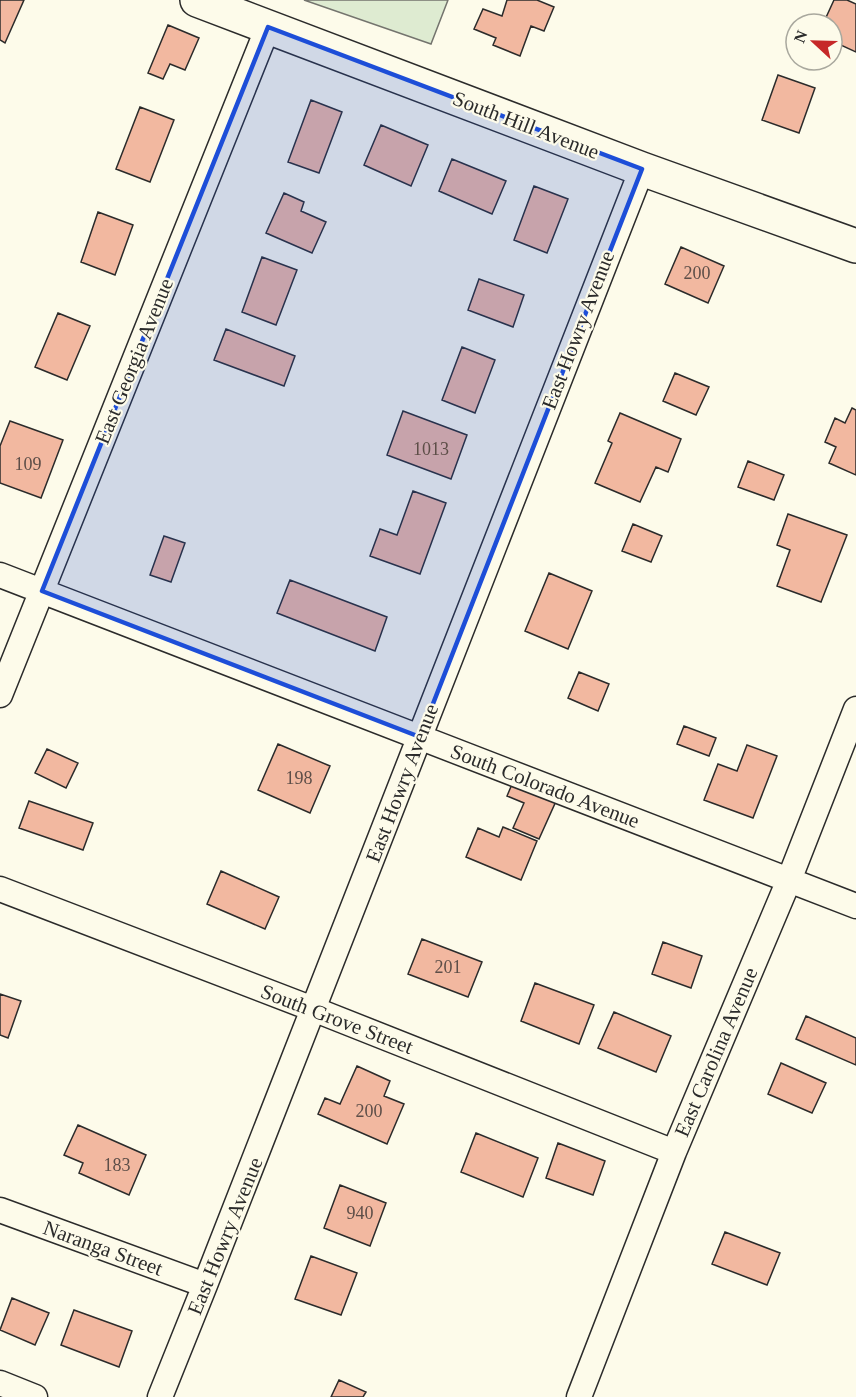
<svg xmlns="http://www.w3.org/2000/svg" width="856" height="1397" font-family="'Times New Roman',serif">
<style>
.green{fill:#deebd1;stroke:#74746e;stroke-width:1.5}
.building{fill:#f2b8a0;stroke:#2b2b2b;stroke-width:1.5}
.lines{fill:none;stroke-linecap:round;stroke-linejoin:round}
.street-casing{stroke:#2b2b2b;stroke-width:27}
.secondary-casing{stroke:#2b2b2b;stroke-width:36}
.street{stroke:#fdfbea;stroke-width:24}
.secondary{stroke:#fdfbea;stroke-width:33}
.marked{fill:#1d4ed8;fill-opacity:0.2;stroke:#1d4ed8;stroke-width:4.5;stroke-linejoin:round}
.labels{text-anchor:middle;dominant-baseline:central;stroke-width:4.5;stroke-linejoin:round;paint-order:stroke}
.number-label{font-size:18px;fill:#5d4e48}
.street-label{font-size:21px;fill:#2b2b2b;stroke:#fdfbea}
</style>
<rect width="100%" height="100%" fill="#fdfbea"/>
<path class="green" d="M 304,0 L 448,0 L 431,44 Z"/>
<path class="building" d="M 0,0 L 24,0 L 5,43 L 0,40 Z
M 507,0 L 537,0 L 554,7 L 544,31 L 531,26 L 520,56 L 493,45 L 496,38 L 474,29 L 483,9 L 502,16 Z
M 834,0 L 847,0 L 856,4 L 856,52 L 832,41 L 832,24 L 823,24 Z
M 168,25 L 199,38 L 185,70 L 170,64 L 163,79 L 148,73 Z
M 778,75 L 815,88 L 799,133 L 762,120 Z
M 311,100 L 342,112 L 319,173 L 288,162 Z
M 140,107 L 174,120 L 150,182 L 116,169 Z
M 381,125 L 428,145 L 411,186 L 364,165 Z
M 452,159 L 506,181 L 492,214 L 439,191 Z
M 534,186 L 568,199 L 547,253 L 514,240 Z
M 284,193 L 304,202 L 301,211 L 326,222 L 312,253 L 266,233 Z
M 98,212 L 133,225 L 115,275 L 81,262 Z
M 681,247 L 724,266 L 708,303 L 665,284 Z
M 262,257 L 297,270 L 276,325 L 242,312 Z
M 479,279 L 524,295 L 513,327 L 468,310 Z
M 58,313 L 90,326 L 67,380 L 35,367 Z
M 226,329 L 295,356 L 284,386 L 214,360 Z
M 462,347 L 495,360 L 475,413 L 442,400 Z
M 675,373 L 709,387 L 696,415 L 663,401 Z
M 852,408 L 856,410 L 856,475 L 829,463 L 836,447 L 825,442 L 835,418 L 845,423 Z
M 403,411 L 467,435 L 451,479 L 387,455 Z
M 620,413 L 681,439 L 668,472 L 656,467 L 640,502 L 595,483 L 612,443 L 608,441 Z
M 10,421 L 63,440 L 41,498 L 0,483 L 0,446 Z
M 748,461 L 784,475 L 774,500 L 738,487 Z
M 413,491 L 446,503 L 420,574 L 370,556 L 380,529 L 397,535 Z
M 788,514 L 847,535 L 821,602 L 777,586 L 790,550 L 777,545 Z
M 633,524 L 662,536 L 651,562 L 622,551 Z
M 164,536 L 185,543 L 171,582 L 150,575 Z
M 549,573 L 592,591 L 568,649 L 525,631 Z
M 290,580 L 387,617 L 375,651 L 277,613 Z
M 579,672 L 609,684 L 598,711 L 568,698 Z
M 684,726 L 716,738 L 709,756 L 677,744 Z
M 278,744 L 330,766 L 310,813 L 258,790 Z
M 747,745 L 777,756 L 753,818 L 704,800 L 718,764 L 737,771 Z
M 47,749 L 78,763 L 66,788 L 35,773 Z
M 518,770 L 561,790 L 539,839 L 513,828 L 524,803 L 507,796 Z
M 29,801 L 93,823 L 83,850 L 19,828 Z
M 503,827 L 537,841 L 521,880 L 466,857 L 478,828 L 499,837 Z
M 221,871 L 279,897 L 265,929 L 207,904 Z
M 422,939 L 482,962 L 468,997 L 408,974 Z
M 663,942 L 702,956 L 691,988 L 652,974 Z
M 535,983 L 594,1005 L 579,1044 L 521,1021 Z
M 0,994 L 21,1001 L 8,1038 L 0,1035 Z
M 614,1012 L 671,1036 L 656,1072 L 598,1048 Z
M 806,1016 L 856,1038 L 856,1065 L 796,1039 Z
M 781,1063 L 826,1083 L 812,1113 L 768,1094 Z
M 357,1066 L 390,1081 L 384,1096 L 404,1104 L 387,1144 L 318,1114 L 325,1098 L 340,1104 Z
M 78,1125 L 146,1155 L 129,1195 L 79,1173 L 83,1163 L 64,1155 Z
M 476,1133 L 538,1158 L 523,1197 L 461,1172 Z
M 558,1143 L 605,1161 L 593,1195 L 546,1178 Z
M 340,1185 L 386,1203 L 370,1246 L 324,1228 Z
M 725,1232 L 780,1253 L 767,1285 L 712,1264 Z
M 311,1256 L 357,1273 L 341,1315 L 295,1299 Z
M 12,1298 L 49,1313 L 35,1345 L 0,1330 Z
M 74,1310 L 132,1331 L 119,1367 L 61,1345 Z
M 339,1380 L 366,1392 L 363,1397 L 331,1397 Z"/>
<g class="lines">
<defs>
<path id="street" d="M 0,575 L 856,906
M 0,695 L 268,27
M 0,889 L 313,1009 L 674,1152
M 0,1210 L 205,1285
M 0,1383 L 35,1397
M 160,1397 L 205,1285 L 642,169
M 579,1397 L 674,1152 L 789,880 L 856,709"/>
<path id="secondary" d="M 197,0 L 642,169 L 856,246"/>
</defs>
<use href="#street" class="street-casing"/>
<use href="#secondary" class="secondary-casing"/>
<use href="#street" class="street"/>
<use href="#secondary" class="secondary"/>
</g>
<path class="marked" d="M 268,27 L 642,169 L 420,737 L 42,591 Z"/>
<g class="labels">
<g class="number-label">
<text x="697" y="273">200</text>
<text x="431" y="449">1013</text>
<text x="28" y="464">109</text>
<text x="299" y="778">198</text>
<text x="448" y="967">201</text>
<text x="369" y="1111">200</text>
<text x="117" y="1165">183</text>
<text x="360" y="1213">940</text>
</g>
<g class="street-label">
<text transform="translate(526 125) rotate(21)">South Hill Avenue</text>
<text transform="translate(578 330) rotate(-69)">East Howry Avenue</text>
<text transform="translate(134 361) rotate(-68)">East Georgia Avenue</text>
<text transform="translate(402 783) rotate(-69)">East Howry Avenue</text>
<text transform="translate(545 786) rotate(21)">South Colorado Avenue</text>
<text transform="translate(337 1019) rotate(21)">South Grove Street</text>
<text transform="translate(716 1052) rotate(-67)">East Carolina Avenue</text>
<text transform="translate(225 1236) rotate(-68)">East Howry Avenue</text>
<text transform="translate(103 1248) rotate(20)">Naranga Street</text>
</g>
</g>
<g transform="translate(814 42) rotate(292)"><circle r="28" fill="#fdfbea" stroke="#a9a89e" stroke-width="1.5"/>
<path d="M0-4.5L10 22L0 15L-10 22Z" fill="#c62828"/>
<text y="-9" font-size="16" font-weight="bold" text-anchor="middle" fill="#2b2b2b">N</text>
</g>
</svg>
